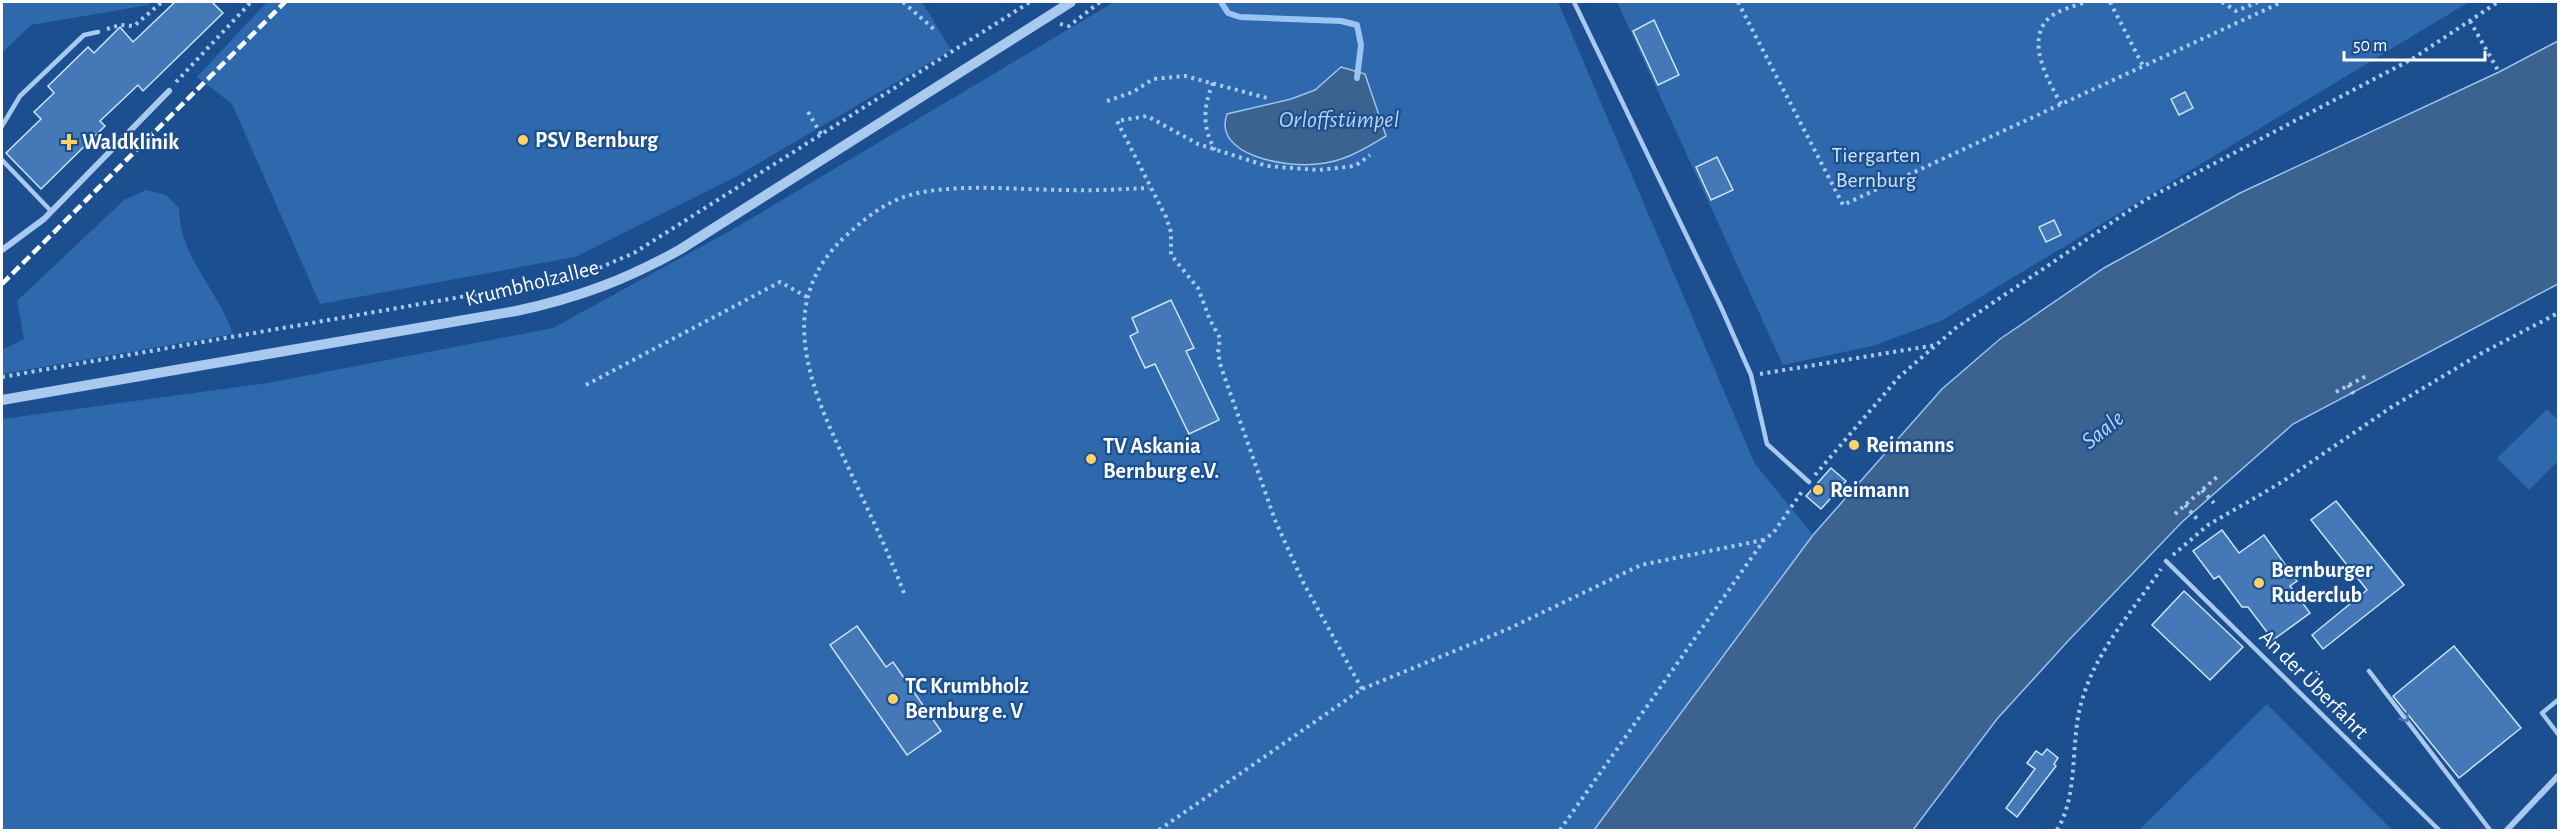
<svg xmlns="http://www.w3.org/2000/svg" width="2560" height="832" font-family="'Alegreya Sans',sans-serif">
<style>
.green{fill:#2e69ad}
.water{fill:#3c6290;stroke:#9cc4f0;stroke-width:1.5}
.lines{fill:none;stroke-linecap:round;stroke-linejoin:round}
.stream{stroke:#9cc4f0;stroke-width:6}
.building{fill:#4478b7;stroke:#cfe3fa;stroke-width:1.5}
.path{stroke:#a9c9ee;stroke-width:4;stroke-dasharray:3 4.5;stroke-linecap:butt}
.service{stroke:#a9c9ee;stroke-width:4.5}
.minor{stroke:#a9c9ee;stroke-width:6}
.tertiary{stroke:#a9c9ee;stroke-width:10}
.rail{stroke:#fff;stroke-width:4.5;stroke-dasharray:10 4.5;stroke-linecap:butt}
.oneway{stroke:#4674ac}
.poi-dot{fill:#ffd166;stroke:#1b4f8f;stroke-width:2}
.labels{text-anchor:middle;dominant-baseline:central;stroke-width:4.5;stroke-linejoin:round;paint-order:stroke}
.poi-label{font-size:22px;font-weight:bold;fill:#fff;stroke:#1b4f8f;text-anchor:start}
.park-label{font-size:22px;fill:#cfe3fa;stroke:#1b4f8f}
.street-label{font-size:22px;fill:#fff;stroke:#1b4f8f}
.water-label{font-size:24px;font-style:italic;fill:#b5d3f5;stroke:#1b4f8f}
</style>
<rect width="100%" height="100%" fill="#1b4f8f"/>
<path class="green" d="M 2,2 L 151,2 L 148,5 L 31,25 L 2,53 Z
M 267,2 L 922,2 L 951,50 L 737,176 L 575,257 L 320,304 L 232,104 L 197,77 Z
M 1114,2 L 1558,2 L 1755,464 L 1813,535 L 1594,830 L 2,830 L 2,419 L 268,383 L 553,328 L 737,227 Z
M 1617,2 L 2469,2 L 1941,321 L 1872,346 L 1783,365 Z
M 146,190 L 166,195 L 179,208 C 179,257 219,291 233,334 L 2,374 L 2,350 L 24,339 L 17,301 L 124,200 Z
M 2547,409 L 2558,420 L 2558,461 L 2529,490 L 2497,458 Z
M 2267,704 L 2392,830 L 2139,830 Z"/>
<path class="water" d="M 2558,41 L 2558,284 L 2293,424 L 2182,522 L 2068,641 L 1997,719 L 1913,830 L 1594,830 L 1813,535 L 1942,389 L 2000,339 L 2104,268 L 2240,193 L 2499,72 Z
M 1341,67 L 1365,74 L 1386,136 C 1364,149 1344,162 1317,164 C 1288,168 1212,156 1227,114 L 1291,99 L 1315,90 Z"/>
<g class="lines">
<path class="stream" d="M 1221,2 L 1228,13 L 1240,17 L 1341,21 L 1357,25 L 1361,45 L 1357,78"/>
</g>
<path class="building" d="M 175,2 L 212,2 L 223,13 L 143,91 L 138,85 L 100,121 L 105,126 L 41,189 L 6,153 L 41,119 L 34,112 L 54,93 L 48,86 L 88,47 L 94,53 L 120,27 L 133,42 Z
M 1654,20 L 1679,75 L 1658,85 L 1633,31 Z
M 2185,92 L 2193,108 L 2179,115 L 2171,99 Z
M 1717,157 L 1733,190 L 1711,200 L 1696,167 Z
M 2054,220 L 2061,235 L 2046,242 L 2039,227 Z
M 1171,300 L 1194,348 L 1186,351 L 1219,420 L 1189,434 L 1155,364 L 1145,368 L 1130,336 L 1138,332 L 1132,318 Z
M 1831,468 L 1846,481 L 1821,509 L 1806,496 Z
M 2336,501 L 2404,585 L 2323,649 L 2312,635 L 2367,590 L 2311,520 Z
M 2222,530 L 2239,553 L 2264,535 L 2297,581 L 2290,586 L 2310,613 L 2273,640 L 2248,607 L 2242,607 L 2219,576 L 2214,579 L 2193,551 Z
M 2184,591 L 2243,647 L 2210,680 L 2152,625 Z
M 857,626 L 886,667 L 893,662 L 941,731 L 907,755 L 830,645 Z
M 2454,646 L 2521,728 L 2459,778 L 2393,696 Z
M 2047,749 L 2058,758 L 2054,764 L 2056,766 L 2017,817 L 2006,808 L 2035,769 L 2027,763 L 2036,751 L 2042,755 Z"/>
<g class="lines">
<path class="path" d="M 903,2 L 936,31
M 1738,2 L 1843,205 L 2282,2
M 2110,2 L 2143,66
M 2222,2 L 2236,11 L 2258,2
M 2470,21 L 2499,72
M 1060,24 L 1069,26 L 1100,2
M 107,29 L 120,25 L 134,26 L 162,2
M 176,82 L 251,2
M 1213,83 C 1203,107 1202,127 1215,150
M 1107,101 L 1133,92 L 1153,79 L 1185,76 L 1267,98
M 2061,104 C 2049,82 2026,43 2047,20 C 2055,11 2074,6 2086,2
M 808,112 L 821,134
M 1760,374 L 1936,345
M 2,377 L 518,287 L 594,270 L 634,253 L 1030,2
M 586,385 L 780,282 L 807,297
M 2348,385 L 2355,396
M 2336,392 L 2368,375
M 1815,475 L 1899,377 L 1957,327 L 2145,200 L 2412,59 L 2498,2
M 2202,490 L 2214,503
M 2185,505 L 2197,519
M 2175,514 L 2218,476
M 2173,555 L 2208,525 L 2282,482 L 2390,408 L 2480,354 L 2558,313
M 904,593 C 888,551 868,510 849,469 C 812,391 770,302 849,233 C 871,213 893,197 923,192 C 970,184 1020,190 1068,190 C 1095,191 1122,189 1149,188
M 1362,689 L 1303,582 L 1275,520 L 1221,367 L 1218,353 L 1220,338 L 1210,320 L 1198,288 L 1171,255 L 1171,232 L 1166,217 L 1117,121 L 1147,116 L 1198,144 L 1267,166 L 1318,170 L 1355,166 L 1370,155
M 1159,830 L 1362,689 L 1508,629 L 1641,565 L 1763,540
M 1560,830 L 1764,540 L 1774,532 L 1803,490
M 2057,830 C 2079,794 2070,744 2081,704 C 2094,653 2132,612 2161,569"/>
<path class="service" d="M 1574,2 L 1721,307 L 1751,375 L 1767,444 L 1809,482
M 2,126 L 20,96 L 84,35 L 98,32
M 2,160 L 51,211
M 2166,561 L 2439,830
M 2369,671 L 2490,830
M 2558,700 L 2542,713 L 2558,734"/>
<path class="minor" d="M 2,250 L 44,219 L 169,91
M 2507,830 L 2558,776"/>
<path class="tertiary" d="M 2,400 L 516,311 C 577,298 626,280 681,249 L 1071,2"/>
<path class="rail" d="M 2,284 L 285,2"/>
</g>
<defs><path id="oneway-chevron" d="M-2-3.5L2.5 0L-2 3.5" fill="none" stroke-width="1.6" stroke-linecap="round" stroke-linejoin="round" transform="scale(1.5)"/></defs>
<use class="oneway" href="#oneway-chevron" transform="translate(2405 718) rotate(52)"/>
<g class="poi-dot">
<circle cx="523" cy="140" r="6"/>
<path d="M66 133h6v6h6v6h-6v6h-6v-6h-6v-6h6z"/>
<circle cx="1854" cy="445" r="6"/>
<circle cx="1091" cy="459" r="6"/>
<circle cx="1818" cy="490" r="6"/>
<circle cx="2259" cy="583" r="6"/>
<circle cx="893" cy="699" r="6"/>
</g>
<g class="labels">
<g class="poi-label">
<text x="535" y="140">PSV Bernburg</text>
<text x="82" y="142">Waldklinik</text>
<text x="1866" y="445">Reimanns</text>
<text x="1103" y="446">TV Askania<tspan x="1103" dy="25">Bernburg e.V.</tspan></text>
<text x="1830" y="490">Reimann</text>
<text x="2271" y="570">Bernburger<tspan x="2271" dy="25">Ruderclub</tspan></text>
<text x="905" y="686">TC Krumbholz<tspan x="905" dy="25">Bernburg e. V</tspan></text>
</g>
<g class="park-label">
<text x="1876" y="155">Tiergarten<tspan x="1876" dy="25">Bernburg</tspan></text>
</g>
<g class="street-label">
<text transform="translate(532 283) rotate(-14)">Krumbholzallee</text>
<text transform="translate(2314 684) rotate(45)">An der Überfahrt</text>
</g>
<g class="water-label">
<text x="1339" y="120">Orloffstümpel</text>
<text transform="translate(2103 430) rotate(-39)">Saale</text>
</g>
</g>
<rect width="2560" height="832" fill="none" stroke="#ffffff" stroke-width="6"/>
<path d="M2344 51v9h141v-9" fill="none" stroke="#ffffff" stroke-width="3"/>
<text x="2353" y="51" font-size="18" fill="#ffffff" stroke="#1b4f8f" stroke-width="4.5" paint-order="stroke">50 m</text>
</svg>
